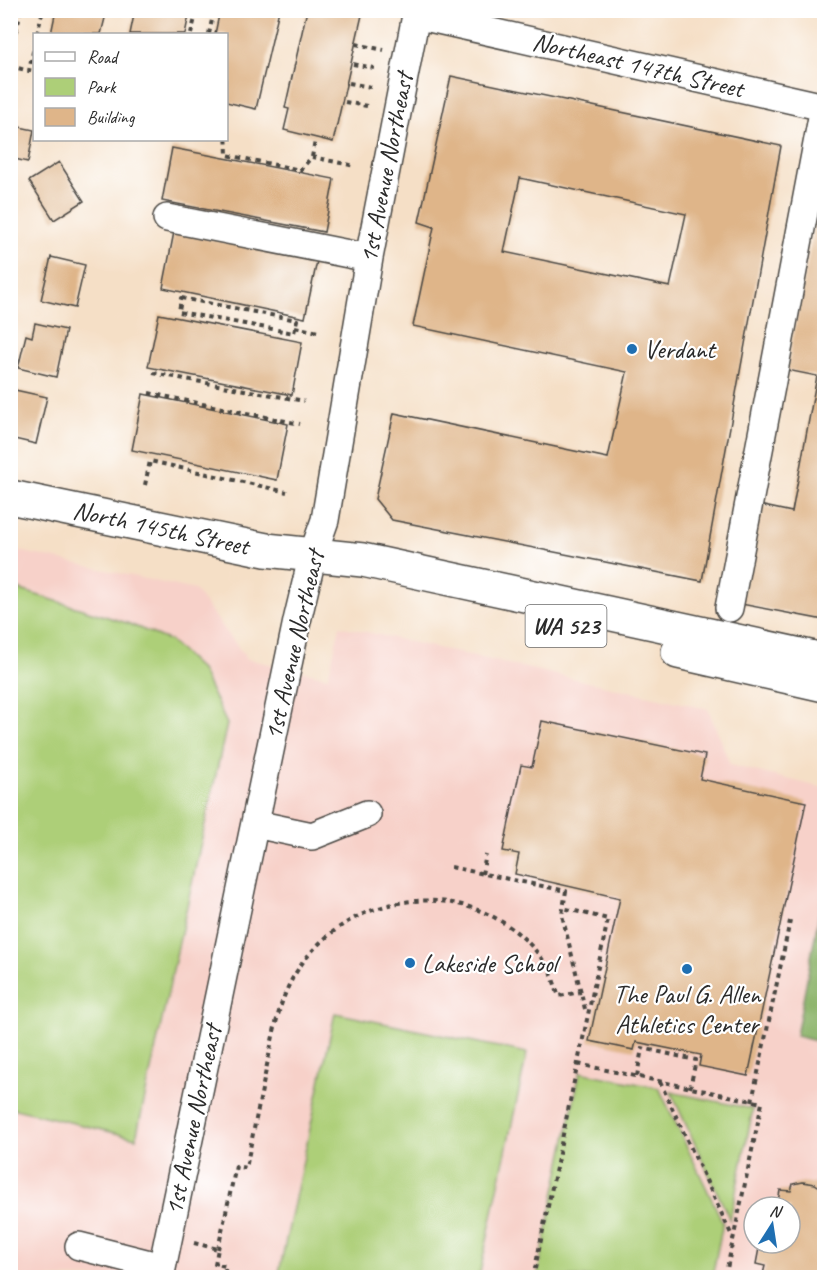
<svg xmlns="http://www.w3.org/2000/svg" width="835" height="1288" font-family="Caveat,sans-serif">
<style>
.built{fill:#f7d1c9;fill-rule:evenodd}
.green{fill:#adcf78;stroke:#6c7d52;stroke-width:1.5}
.forest{fill:#8ab268;stroke:#5a6e4a;stroke-width:1.5}
.building{fill:#dfb589;fill-rule:evenodd}
.lines{fill:none;stroke-linecap:round;stroke-linejoin:round}
.minor-casing{stroke:#494642;stroke-width:30}
.major-casing{stroke:#494642;stroke-width:36}
.path{stroke:#494642;stroke-width:4;stroke-dasharray:4.5 4.5;stroke-linecap:butt}
.minor{stroke:#fff;stroke-width:27}
.major{stroke:#fff;stroke-width:33}
.poi-dot{fill:#1f6fb2;stroke:#fff;stroke-width:2}
.labels{text-anchor:middle;dominant-baseline:central;stroke-width:4.5;stroke-linejoin:round;paint-order:stroke}
.shield{fill:#fff;stroke:#6b6b6b;stroke-width:1.5}
.shield-label{font-size:24px;font-weight:bold;fill:#2b2b2b}
.street-label{font-size:26px;fill:#2b2b2b;stroke:#fff}
.poi-label{font-size:26px;fill:#2b2b2b;stroke:#fff;text-anchor:start}
</style>
<rect width="100%" height="100%" fill="#fff"/>
<filter id="ink" filterUnits="userSpaceOnUse"><feTurbulence type="fractalNoise" baseFrequency=".0167" numOctaves="2"/><feDisplacementMap in="SourceGraphic" scale="12" xChannelSelector="R" yChannelSelector="G"/><feConvolveMatrix kernelMatrix="1 2 1 2 8 2 1 2 1" color-interpolation-filters="sRGB"/></filter>
<filter id="wash" filterUnits="userSpaceOnUse"><feTurbulence type="fractalNoise" baseFrequency=".008" numOctaves="4" result="noise"/><feDisplacementMap in="SourceGraphic" scale="24" xChannelSelector="R" yChannelSelector="G"/><feGaussianBlur stdDeviation="1.35" result="paint"/><feColorMatrix in="noise" values="0 0 0 0 0 0 0 0 0 0 0 0 0 0 0 0 0 1.4 0 .05"/><feComposite in="paint" operator="in"/></filter>
<g filter="url(#wash)">
<rect width="100%" height="100%" fill="#f5dfc6"/>
<path class="built" d="M 11,549 L 195,590 L 247,659 L 328,677 L 340,626 L 708,709 L 730,765 L 824,788 L 824,889 L 797,1036 L 824,1043 L 824,1277 L 11,1278 ZM 754,1207 L 790,1207 L 790,1243 L 754,1243 Z"/>
<path class="green" d="M 11,587 L 127,623 L 170,641 L 201,670 L 227,724 L 136,1138 L 11,1108 Z
M 335,1013 L 527,1053 L 479,1277 L 278,1277 Z
M 580,1072 L 659,1088 L 723,1223 L 712,1277 L 537,1277 Z
M 671,1092 L 753,1109 L 730,1220 Z"/>
<path class="forest" d="M 824,889 L 824,1043 L 796,1036 Z"/>
<g id="blocks">
<path class="building" d="M 10,10 L 15,10 L 11,25 L 10,25 Z
M 56,10 L 107,10 L 101,34 L 51,34 Z
M 135,10 L 190,10 L 185,34 L 130,34 Z
M 220,10 L 279,10 L 256,109 L 226,102 L 226,34 L 215,34 Z
M 307,10 L 341,10 L 362,15 L 333,142 L 284,130 L 289,109 L 285,108 Z
M 451,76 L 781,146 L 702,581 L 392,520 L 375,499 L 394,413 L 608,458 L 627,372 L 413,326 L 434,227 L 419,222 ZM 520,178 L 686,214 L 670,287 L 504,252 Z
M 10,125 L 34,130 L 28,162 L 10,158 Z
M 172,148 L 334,179 L 324,232 L 162,201 Z
M 59,162 L 84,201 L 54,220 L 29,181 Z
M 823,179 L 824,179 L 824,620 L 741,604 L 759,505 L 792,512 L 817,376 L 787,370 Z
M 174,232 L 317,261 L 305,318 L 163,288 Z
M 51,257 L 85,265 L 75,308 L 41,300 Z
M 159,314 L 302,342 L 292,395 L 148,367 Z
M 35,323 L 66,330 L 56,377 L 18,368 L 26,335 L 32,337 Z
M 15,390 L 47,397 L 36,444 L 10,438 L 10,403 Z
M 143,394 L 288,424 L 277,480 L 132,450 Z
M 542,721 L 705,755 L 700,779 L 806,802 L 748,1076 L 699,1066 L 701,1055 L 636,1042 L 634,1050 L 589,1041 L 620,898 L 515,874 L 519,854 L 503,851 L 521,765 L 532,767 Z
M 803,1182 L 815,1184 L 824,1190 L 822,1199 L 824,1200 L 824,1278 L 762,1278 L 765,1266 L 756,1264 L 760,1243 L 790,1243 L 790,1207 L 777,1207 L 780,1190 L 791,1191 L 793,1184 Z"/>
</g>
</g>
<g filter="url(#ink)">
<use href="#blocks" fill-opacity="0" stroke="#494642" stroke-width="1.5"/>
<g class="lines">
<defs>
<path id="minor" d="M 416,15 L 824,107
M 167,218 L 369,258
M 729,608 L 824,107
M 255,824 L 312,836 L 367,814
M 79,1246 L 162,1267
M 160,1278 L 297,621 L 313,554 L 325,520 L 369,258 L 417,10"/>
<path id="major" d="M 10,497 L 266,550 L 363,560 L 824,660
M 678,652 L 824,685"/>
</defs>
<use href="#minor" class="minor-casing"/>
<use href="#major" class="major-casing"/>
<path class="path" d="M 37,34 L 43,10
M 191,34 L 197,10
M 209,34 L 214,10
M 356,44 L 384,50
M 10,58 L 21,10
M 353,64 L 374,68
M 10,66 L 29,71 L 34,47
M 349,83 L 371,87
M 345,102 L 367,106
M 226,130 L 227,155 L 300,170 L 312,157 L 355,166
M 312,157 L 315,141
M 181,298 L 297,320 L 294,333 L 179,312 Z
M 295,327 L 318,332
M 153,373 L 304,401
M 149,393 L 300,424
M 145,485 L 150,461 L 287,492
M 451,867 L 566,891 L 562,915 L 586,1013
M 482,874 L 486,855
M 578,1064 L 762,1103 L 725,1278
M 637,1076 L 642,1048 L 696,1060 L 690,1088
M 660,1082 L 733,1238
M 752,1101 L 790,921
M 194,1243 L 218,1249 L 215,1264 L 226,1266 L 223,1278
M 218,1249 L 236,1166 L 246,1168 C 253,1134 260,1099 267,1065 C 274,1033 278,1002 295,974 C 352,881 487,874 547,966 C 553,975 555,987 559,996 L 581,992
M 533,1278 L 608,919 L 563,908"/>
<use href="#minor" class="minor"/>
<use href="#major" class="major"/>
</g>
</g>
<g class="poi-dot">
<circle cx="632" cy="349" r="6"/>
<circle cx="410" cy="963" r="6"/>
<circle cx="687" cy="969" r="6"/>
</g>
<g class="labels">
<rect class="shield" x="525.5" y="605" width="81" height="42" rx="4.5"/>
<g class="shield-label">
<text x="566" y="626">WA 523</text>
</g>
<g class="street-label">
<text transform="translate(638 65) rotate(13)">Northeast 147th Street</text>
<text transform="translate(386 168) rotate(-79)">1st Avenue Northeast</text>
<text transform="translate(161 528) rotate(12)">North 145th Street</text>
<text transform="translate(294 645) rotate(-77)">1st Avenue Northeast</text>
<text transform="translate(193 1120) rotate(-78)">1st Avenue Northeast</text>
</g>
<g class="poi-label">
<text x="644" y="349">Verdant</text>
<text x="422" y="963">Lakeside School</text>
<text x="687" y="994" text-anchor="middle">The Paul G. Allen<tspan x="687" dy="30">Athletics Center</tspan></text>
</g>
</g>
<rect width="835" height="1288" fill="none" stroke="#fff" stroke-width="36"/>
<rect x="33" y="33" width="195" height="108" fill="#ffffff" stroke="#aaaaaa" stroke-width="1.5"/>
<rect x="45" y="52" width="30" height="9" fill="#ffffff" stroke="#aaaaaa" stroke-width="1.5"/>
<text x="87" y="63" font-size="18" fill="#2b2b2b">Road</text>
<rect x="45" y="78" width="30" height="18" fill="#adcf78" stroke="#aaaaaa" stroke-width="1.5"/>
<text x="87" y="93" font-size="18" fill="#2b2b2b">Park</text>
<rect x="45" y="108" width="30" height="18" fill="#dfb589" stroke="#aaaaaa" stroke-width="1.5"/>
<text x="87" y="123" font-size="18" fill="#2b2b2b">Building</text>
<g transform="translate(772 1225) rotate(12)"><circle r="28" fill="#ffffff" stroke="#aaaaaa" stroke-width="1.5"/>
<path d="M0-4.5L10 22L0 15L-10 22Z" fill="#1f6fb2"/>
<text y="-9" font-size="16" font-weight="bold" text-anchor="middle" fill="#2b2b2b">N</text>
</g>
</svg>
